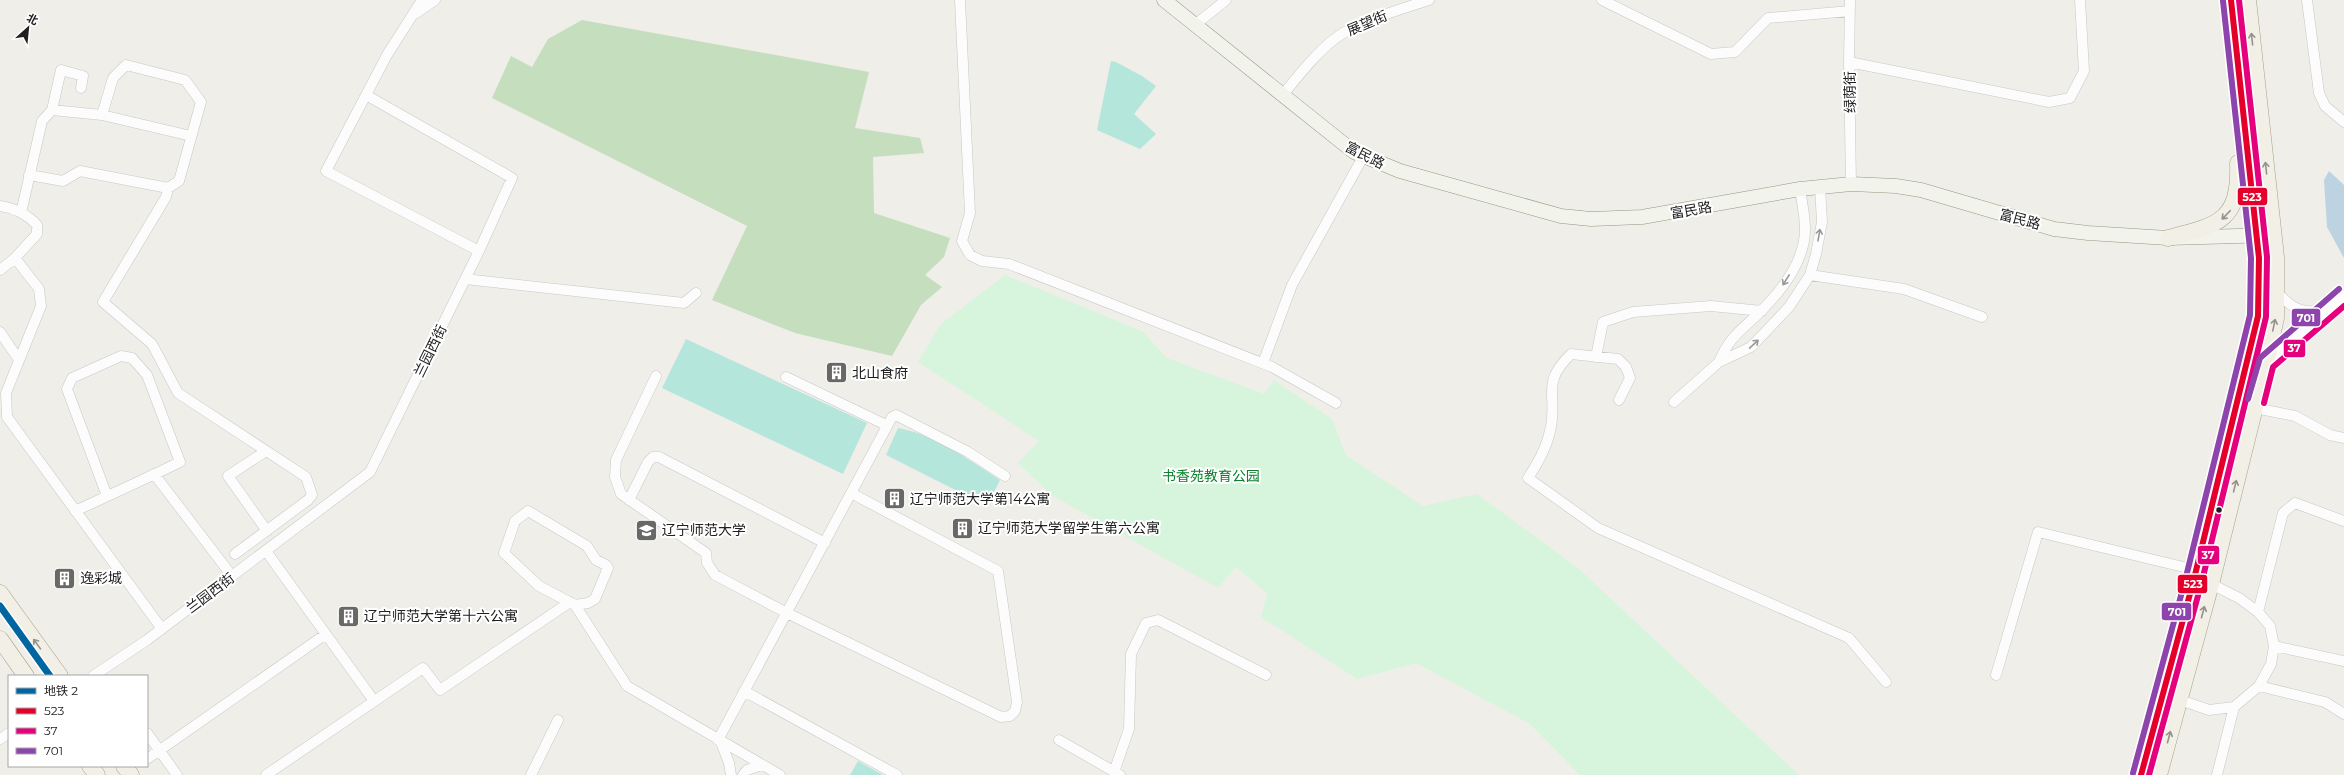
<svg xmlns="http://www.w3.org/2000/svg" width="2344" height="775" font-family="Montserrat,'Noto Sans SC',sans-serif">
<style>
.forest{fill:#c4debe}
.park{fill:#d7f5dd}
.pitch{fill:#b5e6db}
.water{fill:#bdd3e1}
.lines{fill:none;stroke-linecap:round;stroke-linejoin:round}
.street-casing{stroke:#c7c7c5;stroke-width:11}
.secondary-casing{stroke:#939980;stroke-width:15}
.primary-casing{stroke:#a5a185;stroke-width:17}
.street{stroke:#fdfcfc;stroke-width:10}
.secondary{stroke:#f2f4ec;stroke-width:14}
.primary{stroke:#f2efe6;stroke-width:16}
.bus-1-casing{stroke:#fff;stroke-width:9}
.bus-2-casing{stroke:#fff;stroke-width:9}
.bus-3-casing{stroke:#fff;stroke-width:9}
.bus-1{stroke:#e4002b;stroke-width:6}
.bus-2{stroke:#e5007d;stroke-width:6}
.bus-3{stroke:#8e44ad;stroke-width:6}
.metro-1-casing{stroke:#fff;stroke-width:10}
.metro-1{stroke:#0066a1;stroke-width:7}
.oneway{stroke:#94928d}
.oneway2{stroke:#9a9999}
.bus-dot{fill:#202020;stroke:#fff;stroke-width:1.5}
.labels{text-anchor:middle;dominant-baseline:central;stroke-width:4;stroke-linejoin:round;paint-order:stroke}
.street-label{font-size:14px;fill:#202020;stroke:#fff}
.poi-label{font-size:14px;fill:#202020;stroke:#fff;text-anchor:start}
.park-label{font-size:14px;fill:#0b812d;stroke:#fff}
.line-badge{stroke:#fff;stroke-width:1.5}
.badge-label{font-size:11px;text-anchor:middle;font-weight:bold;fill:#fff}
</style>
<rect width="100%" height="100%" fill="#efeee9"/>
<path class="forest" d="M 582,20 L 869,72 L 855,128 L 920,138 L 924,153 L 873,157 L 874,213 L 950,238 L 944,257 L 925,275 L 942,287 L 921,305 L 892,356 L 795,333 L 712,300 L 747,226 L 492,98 L 511,56 L 532,67 L 548,39 Z"/>
<path class="park" d="M 1005,275 L 1142,331 L 1167,358 L 1264,394 L 1274,380 L 1332,419 L 1346,455 L 1423,506 L 1477,494 L 1578,568 L 1799,775 L 1580,775 L 1530,724 L 1416,663 L 1357,679 L 1261,617 L 1267,593 L 1236,567 L 1218,588 L 1053,496 L 1018,463 L 1039,441 L 918,362 L 941,324 Z"/>
<path class="pitch" d="M 1111,61 L 1116,62 L 1142,76 L 1156,86 L 1134,114 L 1156,134 L 1140,149 L 1097,130 Z
M 686,339 L 867,423 L 843,474 L 662,388 Z
M 898,428 C 931,433 971,461 1000,480 L 987,506 L 886,455 Z
M 858,761 L 883,775 L 850,775 Z"/>
<path class="water" d="M 2329,171 L 2344,185 L 2344,258 L 2327,227 L 2324,180 Z"/>
<g class="lines">
<defs>
<path id="street" d="M 960,0 L 970,213 L 962,241 L 970,255 L 982,261 L 1009,264 L 1272,367 L 1336,403
M 1602,0 L 1711,54 L 1735,52 L 1768,18 L 1850,11
M 1850,0 L 1849,62 L 1851,184
M 2307,0 L 2319,93 L 2325,106 L 2344,122
M 416,13 L 435,0
M 1196,24 L 1226,0
M 1849,62 L 2049,102 L 2070,98 L 2084,71 L 2080,0
M 366,95 L 512,178 L 479,251
M 1282,96 C 1298,76 1323,44 1345,32 C 1371,18 1401,9 1429,0
M 52,110 L 102,115 L 191,136
M 102,115 L 113,78 L 126,65 L 185,80 L 201,102 L 179,181 L 168,188 L 166,197 L 103,302 L 152,344 L 178,393 L 306,477 L 312,495 L 308,500 L 235,554
M 29,175 L 63,181 L 80,171 L 168,188
M 0,206 C 14,208 28,215 37,225 L 37,234 L 15,258 L 0,270
M 21,213 L 42,121 L 52,110 L 61,70 L 83,76 L 81,88
M 15,258 L 39,289 L 41,306 L 6,393 L 7,417 L 162,629
M 1810,275 L 1904,289 L 1982,317
M 465,279 L 684,303 L 696,293
M 2276,291 C 2293,310 2301,313 2326,311
M 0,332 L 19,360
M 1596,357 L 1603,322 L 1633,312 L 1711,306 L 1762,311
M 1719,362 C 1729,338 1739,332 1757,315 C 1780,293 1805,263 1805,229 C 1805,216 1802,202 1800,189
M 1263,363 L 1292,285 L 1363,157
M 2266,363 L 2344,295
M 656,376 L 616,460 L 615,477 L 621,494 L 706,553 L 707,563 L 715,575 L 787,613 L 1001,717 L 1010,716 L 1015,711 L 1017,702 L 998,571 L 851,493
M 786,377 L 886,425
M 1619,400 L 1630,378 L 1626,367 L 1618,359 L 1571,354 C 1541,383 1557,393 1551,427 C 1547,447 1539,461 1528,478 L 1598,528 L 1849,638 L 1886,682
M 1674,402 L 1719,362 L 1751,347 L 1789,307 L 1810,275 L 1816,254 L 1822,222 L 1820,187
M 2255,408 L 2295,416 L 2330,435 L 2344,438
M 266,451 L 228,476 L 267,531
M 154,474 L 232,576
M 629,500 L 648,462 L 653,457 L 659,457 L 825,543
M 75,511 C 110,495 145,479 180,462 L 147,375 L 132,358 L 121,356 L 72,378 L 67,389 L 107,496
M 266,551 L 374,701
M 575,605 L 588,603 L 595,599 L 608,568 L 606,565 L 596,560 L 587,546 L 528,511 L 515,521 L 504,553 L 539,586 L 575,605 L 627,686 L 780,775
M 2258,612 L 2283,513 L 2295,503 L 2344,521
M 2274,646 L 2344,661
M 1996,675 L 2038,532 L 2196,570
M 93,676 L 147,640 L 370,472 L 479,251 L 326,171 L 387,55 L 422,0
M 2259,686 L 2325,702 L 2344,714
M 744,691 L 897,775
M 2180,700 L 2209,710 L 2234,707 L 2259,686 L 2271,664 L 2274,646 L 2270,626 L 2258,612 L 2239,598 L 2211,584
M 147,733 L 177,775
M 0,739 L 9,733
M 718,740 L 892,417 L 896,415 L 968,452 L 1005,476
M 1059,740 L 1120,775
M 721,742 L 729,763 L 731,775
M 147,759 L 326,634
M 1114,772 L 1129,729 L 1131,654 L 1146,623 L 1158,620 L 1266,675
M 266,775 L 423,668 L 440,690 L 570,602
M 531,775 L 558,720
M 743,775 L 747,770 L 762,765
M 2217,775 L 2234,707"/>
<path id="secondary" d="M 1164,0 L 1354,152 L 1400,171 L 1561,216 L 1591,219 L 1642,217 L 1800,189 L 1851,184 L 1896,186 L 1921,190 L 2054,229 L 2088,233 L 2168,238 L 2273,235"/>
<path id="primary" d="M 2168,238 C 2219,225 2240,221 2238,163
M 0,593 L 60,676
M 0,639 L 26,676
M 90,766 L 97,775
M 124,766 L 131,775
M 2141,775 L 2194,579 L 2249,359 L 2258,316 L 2259,258 L 2231,0
M 2159,775 L 2211,584 L 2266,363 L 2276,318 L 2276,257 L 2248,0"/>
</defs>
<use href="#street" class="street-casing"/>
<use href="#secondary" class="secondary-casing"/>
<use href="#primary" class="primary-casing"/>
<use href="#street" class="street"/>
<use href="#secondary" class="secondary"/>
<use href="#primary" class="primary"/>
<defs>
<path id="bus-1" d="M 2141,775 L 2194,579 L 2258,316 L 2259,258 L 2231,0"/>
<path id="bus-2" d="M 2264,403 L 2273,367 L 2344,306
M 2149,775 L 2202,581 L 2266,317 L 2267,257 L 2239,0"/>
<path id="bus-3" d="M 2248,399 L 2260,358 L 2339,289
M 2133,773 L 2186,577 L 2250,315 L 2251,258 L 2223,1"/>
</defs>
<use href="#bus-1" class="bus-1-casing"/>
<use href="#bus-2" class="bus-2-casing"/>
<use href="#bus-3" class="bus-3-casing"/>
<use href="#bus-1" class="bus-1"/>
<use href="#bus-2" class="bus-2"/>
<use href="#bus-3" class="bus-3"/>
<defs>
<path id="metro-1" d="M 0,606 L 50,676"/>
</defs>
<use href="#metro-1" class="metro-1-casing"/>
<use href="#metro-1" class="metro-1"/>
</g>
<defs><path id="oneway-shaft" d="M-6 0H5M1.5-3L5.5 0L1.5 3" fill="none" stroke-width="1.6" stroke-linecap="round" stroke-linejoin="round"/></defs>
<g class="oneway">
<use href="#oneway-shaft" transform="translate(2252 39) rotate(-96)"/>
<use href="#oneway-shaft" transform="translate(2266 168) rotate(-96)"/>
<use href="#oneway-shaft" transform="translate(2226 215) rotate(134)"/>
<use href="#oneway-shaft" transform="translate(2274 325) rotate(-78)"/>
<use href="#oneway-shaft" transform="translate(2235 486) rotate(-76)"/>
<use href="#oneway-shaft" transform="translate(2203 612) rotate(-75)"/>
<use href="#oneway-shaft" transform="translate(37 644) rotate(-126)"/>
<use href="#oneway-shaft" transform="translate(2169 737) rotate(-75)"/>
</g>
<g class="oneway2">
<use href="#oneway-shaft" transform="translate(1819 235) rotate(-80)"/>
<use href="#oneway-shaft" transform="translate(1786 280) rotate(122)"/>
<use href="#oneway-shaft" transform="translate(1754 344) rotate(-43)"/>
</g>
<defs>
<symbol id="building-square" viewBox="-11 -11 22 22"><rect x="-9" y="-9" width="18" height="18" rx="4" fill="#686866" stroke="#fff"/><path d="M-4-6H4V6H1V3H-1V6H-4ZM-2.5-4.3h1.7v1.8h-1.7ZM.8-4.3h1.7v1.8H.8ZM-2.5-1h1.7V.8h-1.7ZM.8-1h1.7V.8H.8Z" fill="#fff"/></symbol>
<symbol id="university-square" viewBox="-11 -11 22 22"><rect x="-9" y="-9" width="18" height="18" rx="4" fill="#686866" stroke="#fff"/><path d="M0-5L7-2L0 1L-7-2ZM-4 1L0 2.5L4 1V4Q0 6-4 4Z" fill="#fff"/></symbol>
</defs>
<g fill-rule="evenodd">
<use href="#building-square" x="824" y="360" width="25" height="25"/>
<use href="#building-square" x="882" y="486" width="25" height="25"/>
<use href="#building-square" x="950" y="516" width="25" height="25"/>
<use href="#university-square" x="634" y="518" width="25" height="25"/>
<use href="#building-square" x="52" y="566" width="25" height="25"/>
<use href="#building-square" x="336" y="604" width="25" height="25"/>
</g>
<circle class="bus-dot" cx="2219" cy="510" r="3.5"/>
<g class="labels">
<g class="street-label">
<text transform="translate(1367 23) rotate(-23)">展望街</text>
<text transform="translate(1850 92) rotate(-91)">绿荫街</text>
<text transform="translate(1365 155) rotate(27)">富民路</text>
<text transform="translate(1691 210) rotate(-10)">富民路</text>
<text transform="translate(2020 219) rotate(15)">富民路</text>
<text transform="translate(430 351) rotate(-64)">兰园西街</text>
<text transform="translate(210 593) rotate(-37)">兰园西街</text>
</g>
<g class="poi-label">
<text x="852" y="373">北山食府</text>
<text x="910" y="499">辽宁师范大学第14公寓</text>
<text x="978" y="528">辽宁师范大学留学生第六公寓</text>
<text x="662" y="530">辽宁师范大学</text>
<text x="80" y="578">逸彩城</text>
<text x="364" y="616">辽宁师范大学第十六公寓</text>
</g>
<g class="park-label">
<text x="1211" y="476">书香苑教育公园</text>
</g>
</g>
<g class="line-badge">
<rect x="2237" y="187" width="31" height="19" rx="4" fill="#e4002b"/>
<rect x="2291" y="308" width="30" height="19" rx="4" fill="#8e44ad"/>
<rect x="2283" y="339" width="23" height="19" rx="4" fill="#e5007d"/>
<rect x="2197" y="545" width="23" height="20" rx="4" fill="#e5007d"/>
<rect x="2177" y="574" width="31" height="20" rx="4" fill="#e4002b"/>
<rect x="2161" y="602" width="31" height="19" rx="4" fill="#8e44ad"/>
</g>
<g class="badge-label">
<text x="2252" y="201">523</text>
<text x="2306" y="322">701</text>
<text x="2294" y="352">37</text>
<text x="2208" y="559">37</text>
<text x="2193" y="588">523</text>
<text x="2177" y="616">701</text>
</g>
<rect x="8" y="675" width="140" height="92" fill="#ffffff" stroke="#a6a6a6"/>
<rect x="16" y="688" width="20" height="6" fill="#0066a1" stroke="#a6a6a6"/>
<text x="44" y="695" font-size="12" fill="#202020">地铁 2</text>
<rect x="16" y="708" width="20" height="6" fill="#e4002b" stroke="#a6a6a6"/>
<text x="44" y="715" font-size="12" fill="#202020">523</text>
<rect x="16" y="728" width="20" height="6" fill="#e5007d" stroke="#a6a6a6"/>
<text x="44" y="735" font-size="12" fill="#202020">37</text>
<rect x="16" y="748" width="20" height="6" fill="#8e44ad" stroke="#a6a6a6"/>
<text x="44" y="755" font-size="12" fill="#202020">701</text>
<g transform="translate(28 28) rotate(27)" stroke="#ffffff" stroke-width="3" paint-order="stroke">
<path d="M0-3L7 15L0 10L-7 15Z" fill="#202020"/>
<text y="-6" font-size="11" font-weight="bold" text-anchor="middle" fill="#202020">北</text>
</g>
</svg>
